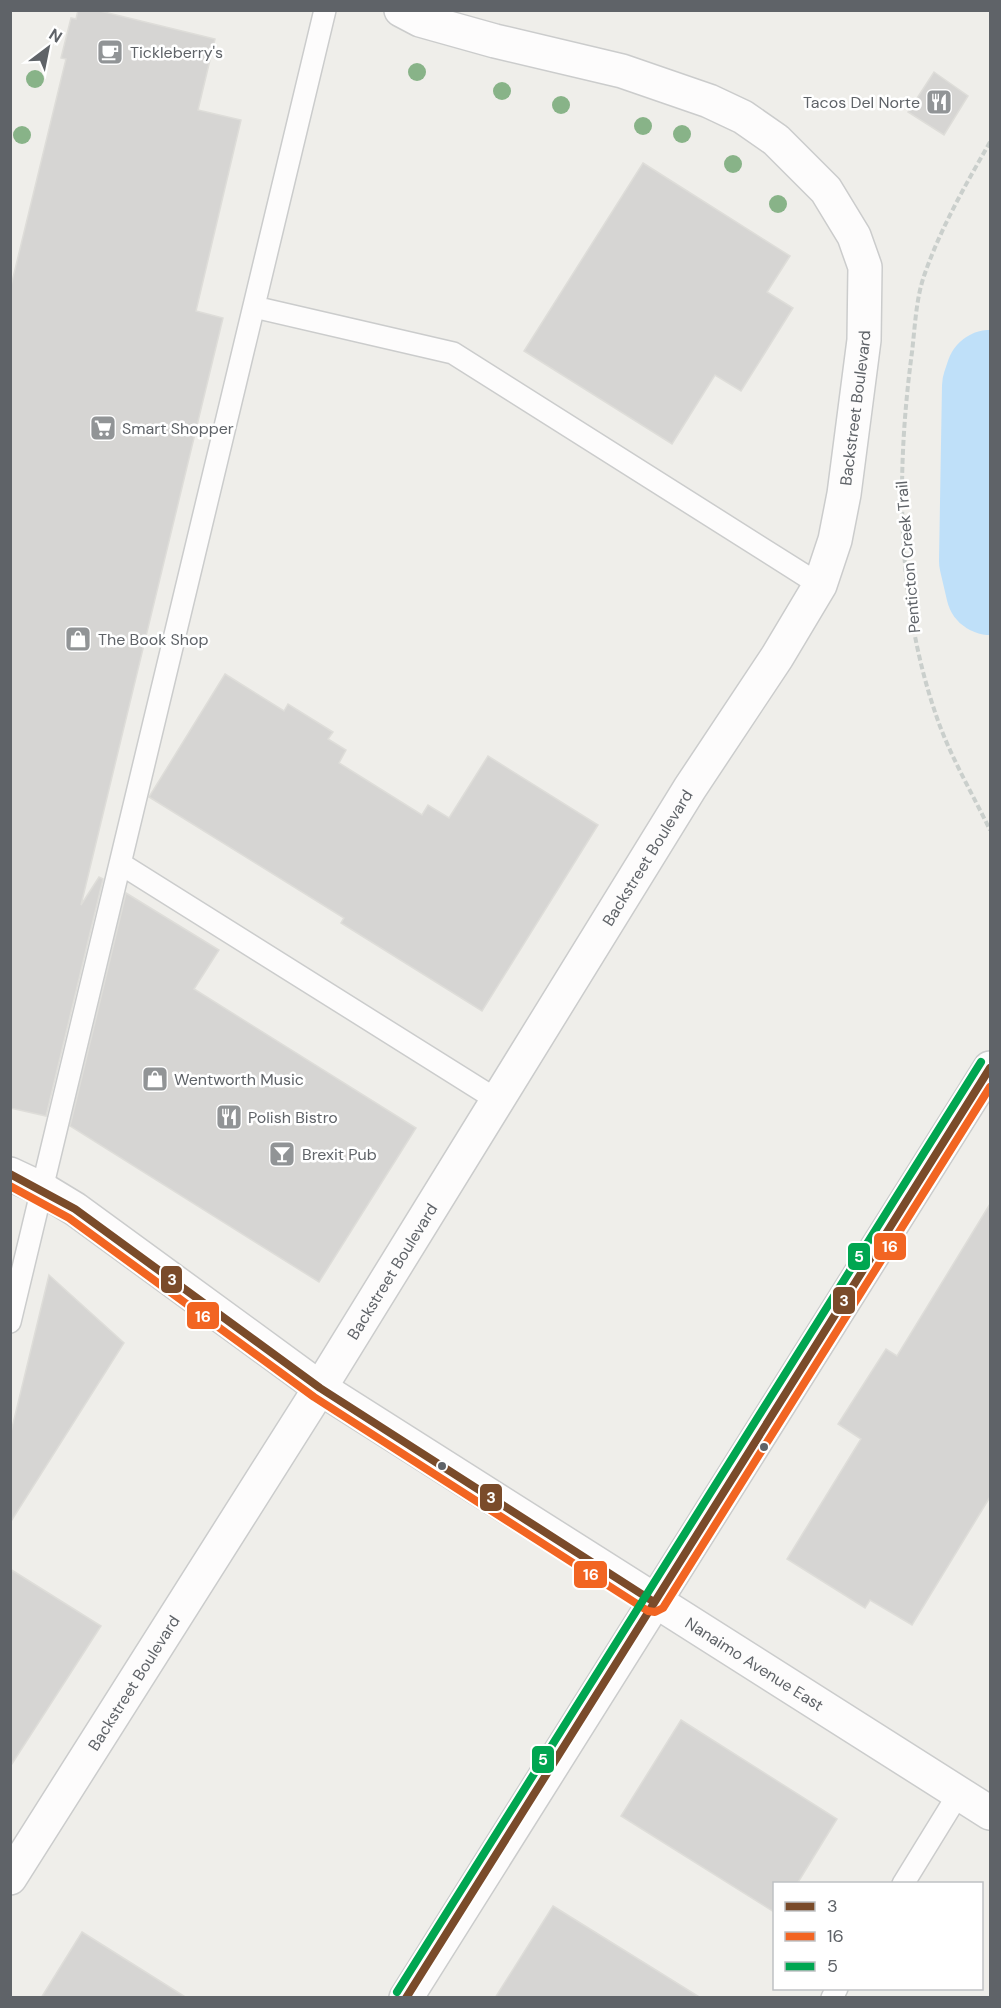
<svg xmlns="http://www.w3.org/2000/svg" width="1001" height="2008" font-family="'DM Sans',sans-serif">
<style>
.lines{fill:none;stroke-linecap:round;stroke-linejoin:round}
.river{stroke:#bfe0f9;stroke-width:88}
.building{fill:#d6d5d3;stroke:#deddd9;stroke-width:1.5}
.service-casing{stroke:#cbcccc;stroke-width:24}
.minor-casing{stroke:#cbcccc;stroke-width:36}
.path{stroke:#cacfcc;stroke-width:4;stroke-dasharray:6 3;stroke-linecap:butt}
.service{stroke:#fdfcfc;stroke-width:21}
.minor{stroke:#fdfcfc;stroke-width:33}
.bus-1-casing{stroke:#fff;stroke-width:12}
.bus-2-casing{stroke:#fff;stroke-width:12}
.bus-3-casing{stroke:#fff;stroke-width:12}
.bus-1{stroke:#7a4b2a;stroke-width:8}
.bus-2{stroke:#f26522;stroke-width:8}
.bus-3{stroke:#00a651;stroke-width:8}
.tree{fill:#88b388}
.bus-dot{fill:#5f6368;stroke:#fff;stroke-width:2}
.labels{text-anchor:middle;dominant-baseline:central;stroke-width:5;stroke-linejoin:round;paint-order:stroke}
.poi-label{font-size:16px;fill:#5f6368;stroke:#fff;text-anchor:start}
.street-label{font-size:16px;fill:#5f6368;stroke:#fff}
.line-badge{stroke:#fff;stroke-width:2}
.badge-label{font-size:16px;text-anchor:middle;font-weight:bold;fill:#fff}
</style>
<rect width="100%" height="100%" fill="#efeeea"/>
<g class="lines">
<path class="river" d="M 990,374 L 986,386 L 983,561 L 990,591"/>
</g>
<path class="building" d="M 78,10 L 96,10 L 215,39 L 198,110 L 241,120 L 196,311 L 223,318 L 81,905 L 99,877 L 103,879 L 46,1116 L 10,1108 L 10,290 L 66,59 L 61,58 L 71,18 L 76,19 Z
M 934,72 L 968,96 L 944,135 L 908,112 Z
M 643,163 L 790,256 L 767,292 L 793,308 L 741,391 L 715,375 L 672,444 L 524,351 Z
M 225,674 L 284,711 L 288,704 L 333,732 L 328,739 L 346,750 L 339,763 L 422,815 L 428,805 L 449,818 L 488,756 L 598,825 L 482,1011 L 341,923 L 344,918 L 149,797 Z
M 126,893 L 219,950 L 194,989 L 416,1128 L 319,1282 L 70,1126 Z
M 990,1204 L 990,1497 L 912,1625 L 870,1600 L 865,1608 L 787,1559 L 861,1439 L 838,1424 L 886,1349 L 897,1356 Z
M 49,1275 L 124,1343 L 10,1523 L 10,1436 Z
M 10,1569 L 101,1626 L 10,1767 Z
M 681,1720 L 837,1819 L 797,1884 L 774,1884 L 774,1912 L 621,1816 Z
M 553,1906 L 701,1998 L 495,1998 Z
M 82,1932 L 187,1998 L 41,1998 Z"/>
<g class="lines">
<defs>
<path id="service" d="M 254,307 L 453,353 L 820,585
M 121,864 L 497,1100
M 10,1322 L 325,10
M 903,1884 L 959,1793
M 832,1998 L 837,1988"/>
<g id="minor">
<path id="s1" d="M 10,1174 L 42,1189 L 75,1209 L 320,1388 L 990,1813"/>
<path id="s2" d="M 10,1878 L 320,1388 L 690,788 L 777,657 L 820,585 L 835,540 L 844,494 L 864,340 L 865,267 L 854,236 L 826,190 L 776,140 L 743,117 L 709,101 L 622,71 L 495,41 L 420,20 L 401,10"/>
<path d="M 406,1998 L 990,1068"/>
</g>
</defs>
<use href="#service" class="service-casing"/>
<use href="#minor" class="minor-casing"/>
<path class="path" d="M 990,142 C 966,184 940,229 924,276 C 916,299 915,327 912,352 C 896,472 896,599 936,715 C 949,754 972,793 990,830"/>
<use href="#service" class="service"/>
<use href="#minor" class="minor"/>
<defs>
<path id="bus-1" d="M 10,1174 L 75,1209 L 320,1388 L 654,1602
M 406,1998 L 990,1068"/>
<path id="bus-2" d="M 10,1186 L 69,1218 L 314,1397 L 648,1611 L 655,1612 L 663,1608 L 990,1087"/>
<path id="bus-3" d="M 397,1992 L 981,1062"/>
</defs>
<use href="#bus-1" class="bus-1-casing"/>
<use href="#bus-2" class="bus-2-casing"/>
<use href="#bus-3" class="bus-3-casing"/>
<use href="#bus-1" class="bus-1"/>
<use href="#bus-2" class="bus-2"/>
<use href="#bus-3" class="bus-3"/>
</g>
<g class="tree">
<circle cx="417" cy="72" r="9"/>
<circle cx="35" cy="79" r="9"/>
<circle cx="502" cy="91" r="9"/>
<circle cx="561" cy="105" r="9"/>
<circle cx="643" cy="126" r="9"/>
<circle cx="682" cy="134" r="9"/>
<circle cx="22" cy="135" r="9"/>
<circle cx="733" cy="164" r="9"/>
<circle cx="778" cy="204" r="9"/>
</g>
<defs>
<symbol id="cafe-square" viewBox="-11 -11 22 22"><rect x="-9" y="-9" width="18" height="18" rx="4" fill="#919496" stroke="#fff"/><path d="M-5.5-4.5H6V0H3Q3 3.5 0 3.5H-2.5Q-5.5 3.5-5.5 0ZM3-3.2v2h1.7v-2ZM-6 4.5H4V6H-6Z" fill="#fff"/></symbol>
<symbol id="restaurant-square" viewBox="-11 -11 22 22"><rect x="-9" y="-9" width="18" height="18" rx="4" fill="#919496" stroke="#fff"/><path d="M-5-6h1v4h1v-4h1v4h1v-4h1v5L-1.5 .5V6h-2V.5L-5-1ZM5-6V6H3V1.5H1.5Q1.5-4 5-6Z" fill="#fff"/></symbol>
<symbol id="supermarket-square" viewBox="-11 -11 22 22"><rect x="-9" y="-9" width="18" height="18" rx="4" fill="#919496" stroke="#fff"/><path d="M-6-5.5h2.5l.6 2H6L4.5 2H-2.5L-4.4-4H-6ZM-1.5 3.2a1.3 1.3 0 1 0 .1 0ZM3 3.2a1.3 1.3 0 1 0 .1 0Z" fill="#fff"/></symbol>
<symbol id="shop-square" viewBox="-11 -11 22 22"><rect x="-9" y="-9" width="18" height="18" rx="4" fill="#919496" stroke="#fff"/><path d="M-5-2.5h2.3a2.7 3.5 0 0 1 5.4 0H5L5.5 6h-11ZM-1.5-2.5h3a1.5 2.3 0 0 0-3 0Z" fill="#fff"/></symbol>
<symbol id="bar-square" viewBox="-11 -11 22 22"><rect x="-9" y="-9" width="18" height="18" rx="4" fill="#919496" stroke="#fff"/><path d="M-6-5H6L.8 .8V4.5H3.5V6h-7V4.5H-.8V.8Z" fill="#fff"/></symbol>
</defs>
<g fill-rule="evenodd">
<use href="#cafe-square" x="95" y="37" width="30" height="30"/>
<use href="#restaurant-square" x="924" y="87" width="30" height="30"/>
<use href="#supermarket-square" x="88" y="413" width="30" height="30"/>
<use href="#shop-square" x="63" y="624" width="30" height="30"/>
<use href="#shop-square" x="140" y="1064" width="30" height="30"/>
<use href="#restaurant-square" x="214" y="1102" width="30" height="30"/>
<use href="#bar-square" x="267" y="1139" width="30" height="30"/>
</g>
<g class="bus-dot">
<circle cx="764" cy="1447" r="5"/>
<circle cx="442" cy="1466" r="5"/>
</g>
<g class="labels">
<g class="poi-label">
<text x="130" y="52">Tickleberry's</text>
<text x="920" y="102" text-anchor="end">Tacos Del Norte</text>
<text x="122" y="428">Smart Shopper</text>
<text x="98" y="639">The Book Shop</text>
<text x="174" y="1079">Wentworth Music</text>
<text x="248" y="1117">Polish Bistro</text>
<text x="302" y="1154">Brexit Pub</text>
</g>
<g class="street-label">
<text stroke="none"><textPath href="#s2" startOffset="1707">Backstreet Boulevard</textPath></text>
<text transform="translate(908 557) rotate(-95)">Penticton Creek Trail</text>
<text stroke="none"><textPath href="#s2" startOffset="1203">Backstreet Boulevard</textPath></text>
<text stroke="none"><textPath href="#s2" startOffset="717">Backstreet Boulevard</textPath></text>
<text stroke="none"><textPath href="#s1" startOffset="892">Nanaimo Avenue East</textPath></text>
<text stroke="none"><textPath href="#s2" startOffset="231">Backstreet Boulevard</textPath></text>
</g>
</g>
<g class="line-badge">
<rect x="873" y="1232" width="34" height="29" rx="6" fill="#f26522"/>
<rect x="847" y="1242" width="24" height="29" rx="6" fill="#00a651"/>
<rect x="160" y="1265" width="23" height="29" rx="6" fill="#7a4b2a"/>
<rect x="832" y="1286" width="24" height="29" rx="6" fill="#7a4b2a"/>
<rect x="186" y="1301" width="34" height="29" rx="6" fill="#f26522"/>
<rect x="479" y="1483" width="24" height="29" rx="6" fill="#7a4b2a"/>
<rect x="573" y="1560" width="35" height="29" rx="6" fill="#f26522"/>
<rect x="531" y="1745" width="24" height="29" rx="6" fill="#00a651"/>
</g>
<g class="badge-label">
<text x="890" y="1252">16</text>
<text x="859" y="1262">5</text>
<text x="172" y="1285">3</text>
<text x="844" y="1306">3</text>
<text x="203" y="1322">16</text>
<text x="491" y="1503">3</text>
<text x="591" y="1580">16</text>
<text x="543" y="1765">5</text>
</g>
<rect width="1001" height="2008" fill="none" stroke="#5f6368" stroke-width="24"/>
<rect x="773" y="1882" width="210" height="108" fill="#ffffff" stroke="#bfc1c3" stroke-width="1.5"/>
<rect x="785" y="1902" width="30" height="9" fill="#7a4b2a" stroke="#bfc1c3" stroke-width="1.5"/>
<text x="827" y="1912" font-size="18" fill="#5f6368">3</text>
<rect x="785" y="1932" width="30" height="9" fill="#f26522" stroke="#bfc1c3" stroke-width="1.5"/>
<text x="827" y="1942" font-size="18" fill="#5f6368">16</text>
<rect x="785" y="1962" width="30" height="9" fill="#00a651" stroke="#bfc1c3" stroke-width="1.5"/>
<text x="827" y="1972" font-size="18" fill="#5f6368">5</text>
<g transform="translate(48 48) rotate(32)" stroke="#ffffff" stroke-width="4.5" paint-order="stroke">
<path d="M0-4.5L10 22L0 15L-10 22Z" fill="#5f6368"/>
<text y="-9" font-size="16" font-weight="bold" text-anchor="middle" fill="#5f6368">N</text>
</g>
</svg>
